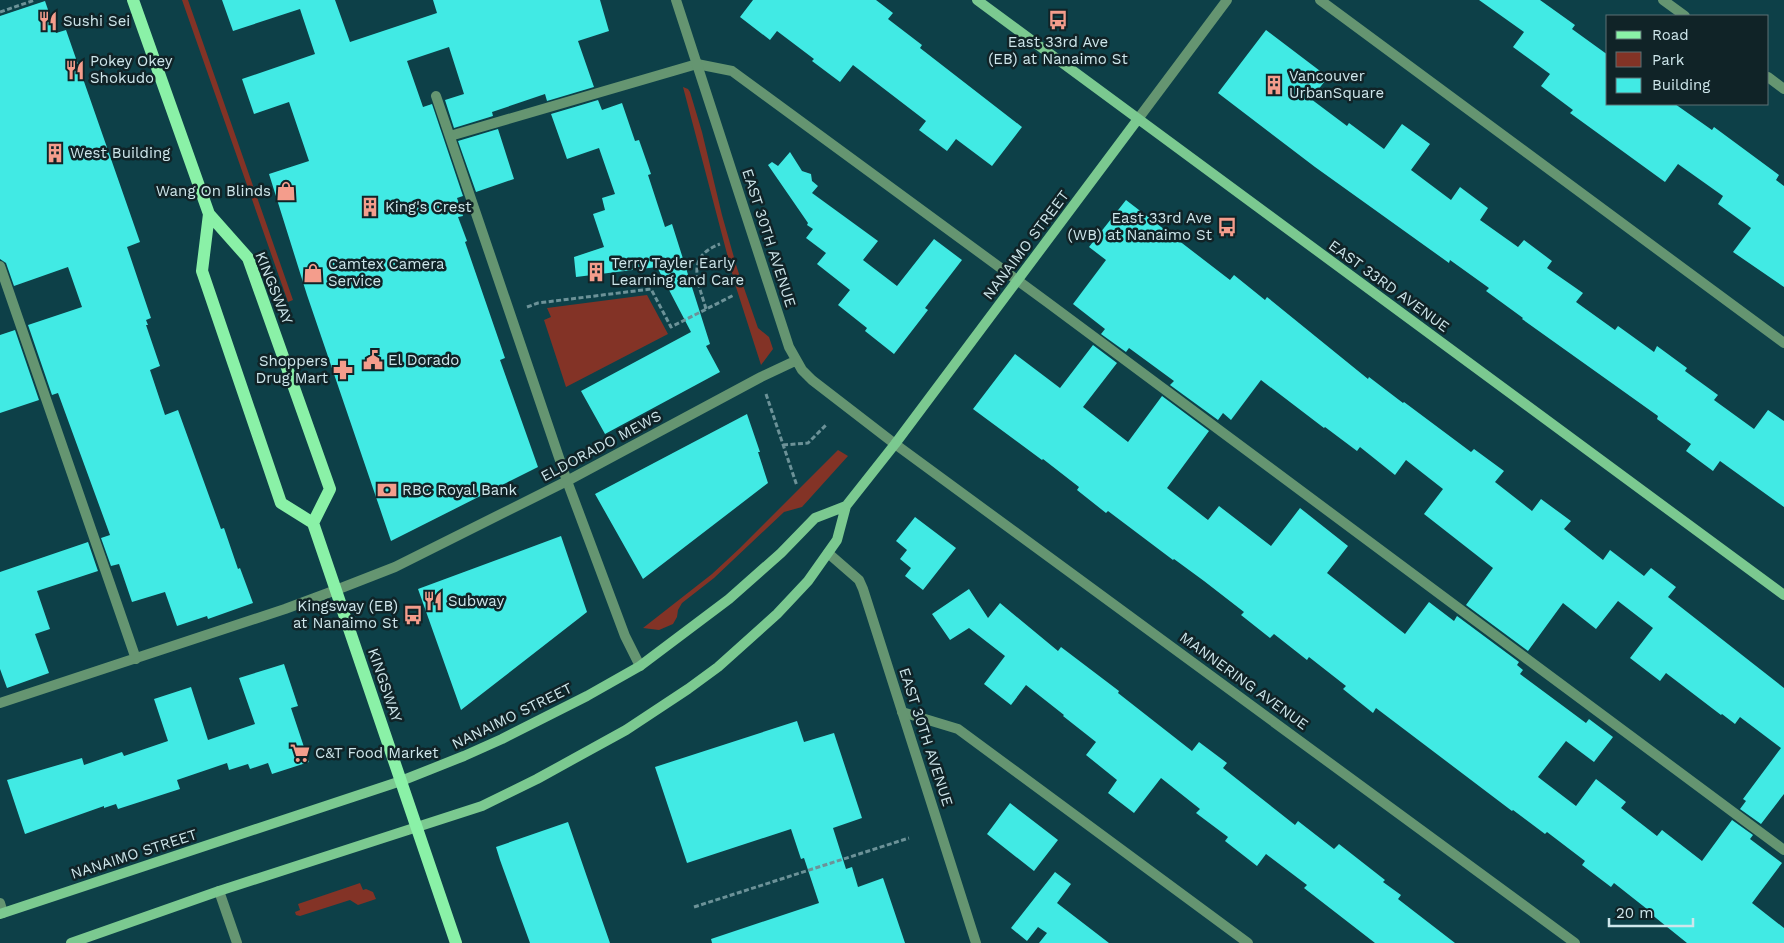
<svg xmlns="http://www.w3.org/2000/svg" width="1784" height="943" font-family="'Work Sans',sans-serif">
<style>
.green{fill:#833326}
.building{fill:#41eae4}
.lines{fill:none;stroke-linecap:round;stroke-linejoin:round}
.path{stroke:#6c9298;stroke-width:3;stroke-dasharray:5 2.5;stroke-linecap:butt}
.lane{stroke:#659571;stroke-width:10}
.street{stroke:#659571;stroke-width:10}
.secondary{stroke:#7bc990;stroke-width:10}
.primary{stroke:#8af1a7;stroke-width:12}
.labels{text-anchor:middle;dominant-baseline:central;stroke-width:5;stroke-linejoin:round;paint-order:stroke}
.poi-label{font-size:15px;fill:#cee6eb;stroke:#102327;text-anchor:start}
.street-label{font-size:15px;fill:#cee6eb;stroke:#102327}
</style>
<rect width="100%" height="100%" fill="#0d4048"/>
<path class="green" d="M 182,0 L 188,0 L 293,300 L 288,302 Z
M 683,87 L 688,89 L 690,92 L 702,132 L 722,215 L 737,268 L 758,328 L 769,337 L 773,349 L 761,365 L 735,284 Z
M 647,295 L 668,334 L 566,387 L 544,320 L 551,317 L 547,308 Z
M 838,450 L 848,456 L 802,507 L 784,512 L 714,578 L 682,603 L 678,610 L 677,617 L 673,624 L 659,630 L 643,628 L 712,574 L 740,548 Z
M 360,883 L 363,890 L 366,889 L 373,892 L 376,899 L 358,905 L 350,900 L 300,916 L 296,915 L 295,912 L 300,910 L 298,904 Z"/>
<path class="building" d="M 222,0 L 335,0 L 350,42 L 437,13 L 433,0 L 600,0 L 609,31 L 578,41 L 594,87 L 547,101 L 545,94 L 492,112 L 493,116 L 454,128 L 445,100 L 464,94 L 449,47 L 407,61 L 423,107 L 432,104 L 463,196 L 457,198 L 463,216 L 458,217 L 467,241 L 465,242 L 505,358 L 500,360 L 538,467 L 391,541 L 307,295 L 269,174 L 309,161 L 289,102 L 254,114 L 242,79 L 315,54 L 300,9 L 233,31 Z
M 753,0 L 876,0 L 893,13 L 888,19 L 922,45 L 920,48 L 1022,127 L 992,166 L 956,139 L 947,151 L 919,130 L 926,121 L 853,65 L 840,82 L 812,61 L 814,59 L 777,31 L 770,40 L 740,17 Z
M 1479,0 L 1540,0 L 1575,25 L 1572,29 L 1608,55 L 1608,104 L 1675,104 L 1712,130 L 1714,127 L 1779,175 L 1776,180 L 1784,186 L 1784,287 L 1733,252 L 1751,228 L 1718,204 L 1723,196 L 1678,164 L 1665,182 L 1570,113 L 1573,110 L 1541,86 L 1550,74 L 1513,47 L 1524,32 Z
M 45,1 L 56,33 L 66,30 L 140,242 L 127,247 L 151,318 L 146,320 L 148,325 L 146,325 L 160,366 L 150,370 L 165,415 L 178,410 L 221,529 L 224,528 L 238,569 L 240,568 L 253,603 L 208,619 L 207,616 L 177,626 L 165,592 L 132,602 L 119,564 L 111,566 L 101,538 L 110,535 L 58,393 L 52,395 L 28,325 L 82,307 L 68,267 L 14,286 L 6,263 L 0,259 L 0,16 Z
M 1266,30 L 1328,77 L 1311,99 L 1347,126 L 1349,123 L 1384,149 L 1402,124 L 1430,144 L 1411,170 L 1451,200 L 1460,187 L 1488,208 L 1480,220 L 1518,247 L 1524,240 L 1552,261 L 1547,268 L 1583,293 L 1576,302 L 1615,330 L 1618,326 L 1654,352 L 1657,346 L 1687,368 L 1685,371 L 1718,395 L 1714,400 L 1754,429 L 1768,410 L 1784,421 L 1784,507 L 1720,461 L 1713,471 L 1686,451 L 1691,444 L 1657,419 L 1658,416 L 1522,319 L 1523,318 L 1486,291 L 1489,288 L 1450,260 L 1449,263 L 1315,167 L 1218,93 Z
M 598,100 L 602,110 L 622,103 L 635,141 L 639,140 L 651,174 L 648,175 L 665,227 L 672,224 L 710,344 L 706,346 L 720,372 L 605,434 L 581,391 L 691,332 L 657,267 L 576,277 L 574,257 L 604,247 L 593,214 L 605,210 L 602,198 L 615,194 L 599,148 L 567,159 L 551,114 Z
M 498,129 L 514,179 L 476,192 L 458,141 Z
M 790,152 L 802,171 L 811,174 L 812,181 L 818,186 L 812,193 L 878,241 L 863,260 L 897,286 L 934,239 L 962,260 L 925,308 L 928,310 L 894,354 L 865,331 L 867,328 L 838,305 L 850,290 L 817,264 L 826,253 L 806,238 L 813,229 L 807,225 L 808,223 L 768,165 L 772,162 L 778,166 Z
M 1126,200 L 1230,280 L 1234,275 L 1265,300 L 1267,297 L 1368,379 L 1369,377 L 1403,403 L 1404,402 L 1471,452 L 1474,449 L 1504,471 L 1495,482 L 1532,511 L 1541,499 L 1571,521 L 1564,529 L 1603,560 L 1610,550 L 1644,576 L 1651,568 L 1676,587 L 1668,597 L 1784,688 L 1784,794 L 1761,824 L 1740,809 L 1746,801 L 1743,799 L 1781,748 L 1740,717 L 1735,724 L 1722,714 L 1721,715 L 1666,673 L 1660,681 L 1630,658 L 1653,628 L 1618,601 L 1596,629 L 1563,603 L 1528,651 L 1466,605 L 1493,568 L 1424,514 L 1443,489 L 1406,460 L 1395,475 L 1360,447 L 1357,451 L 1325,427 L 1324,428 L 1261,380 L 1231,420 L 1223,413 L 1218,420 L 1170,385 L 1174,381 L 1129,348 L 1126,352 L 1101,334 L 1105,329 L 1073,304 L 1106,260 L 1089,247 Z
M 15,330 L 39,400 L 0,413 L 0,335 Z
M 1093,345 L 1117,363 L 1083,407 L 1128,442 L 1162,396 L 1209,431 L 1167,488 L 1208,520 L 1219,506 L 1271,546 L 1300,508 L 1348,546 L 1327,573 L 1405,634 L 1429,602 L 1454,621 L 1457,616 L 1519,662 L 1517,665 L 1523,670 L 1520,674 L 1586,723 L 1589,719 L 1613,737 L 1594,762 L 1566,741 L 1538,777 L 1576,806 L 1596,779 L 1626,802 L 1621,808 L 1657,836 L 1662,830 L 1702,861 L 1732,820 L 1753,835 L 1750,839 L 1782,863 L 1752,903 L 1784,928 L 1784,943 L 1687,943 L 1651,914 L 1652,913 L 1614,883 L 1611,887 L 1582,865 L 1585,861 L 1547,832 L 1545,834 L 1513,810 L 1512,811 L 1376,708 L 1373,713 L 1343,689 L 1346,686 L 1309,657 L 1307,660 L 1274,634 L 1270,638 L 1241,615 L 1244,612 L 1204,581 L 1174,559 L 1173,560 L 1108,511 L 1106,513 L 1077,490 L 1079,487 L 1043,459 L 1042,460 L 973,409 L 1015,354 L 1060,388 Z
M 747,414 L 760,452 L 758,452 L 768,483 L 643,579 L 595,494 Z
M 915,517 L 956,548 L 923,590 L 905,576 L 911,568 L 900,559 L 907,550 L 896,541 Z
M 561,536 L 587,612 L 461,710 L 418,589 Z
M 88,542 L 98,571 L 37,591 L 50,629 L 35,634 L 49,673 L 7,688 L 0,669 L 0,572 Z
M 969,589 L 988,618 L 1000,603 L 1058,651 L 1061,647 L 1119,691 L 1118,693 L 1192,751 L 1199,742 L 1227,763 L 1223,768 L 1252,791 L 1295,825 L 1298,821 L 1334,849 L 1339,844 L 1385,880 L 1383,882 L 1401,895 L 1398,899 L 1455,943 L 1375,943 L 1304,888 L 1307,885 L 1266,854 L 1257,866 L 1225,841 L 1228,837 L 1196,813 L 1200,809 L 1161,778 L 1134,813 L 1108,793 L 1117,780 L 1086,755 L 1096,742 L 1063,716 L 1064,715 L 1026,685 L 1011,705 L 984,684 L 1005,656 L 969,628 L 950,640 L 932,614 Z
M 284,664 L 298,706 L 291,708 L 309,762 L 272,774 L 268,763 L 250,769 L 248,764 L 229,770 L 227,763 L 177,780 L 180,789 L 118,809 L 116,804 L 104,808 L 104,806 L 25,834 L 7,780 L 82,758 L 84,765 L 122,752 L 124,756 L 168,741 L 154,699 L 191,687 L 208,740 L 255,724 L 239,678 Z
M 797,721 L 804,742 L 834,733 L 862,818 L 833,828 L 846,869 L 852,867 L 858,887 L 883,878 L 905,943 L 712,943 L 711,939 L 819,903 L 804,858 L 801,859 L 791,829 L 687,863 L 655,767 Z
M 1010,803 L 1058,840 L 1034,871 L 987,834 Z
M 568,822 L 587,877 L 610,943 L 530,943 L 500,860 L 496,847 Z
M 1055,872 L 1071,884 L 1057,903 L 1109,943 L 1039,943 L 1047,933 L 1038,927 L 1027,941 L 1011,928 Z"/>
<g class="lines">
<path class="path" d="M 0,12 L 35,0
M 527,307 L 538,303 L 651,289 L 671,327 L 734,295
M 706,309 C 698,281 685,257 720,244
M 766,394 L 797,486
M 783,445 L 808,443 L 826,425
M 694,907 L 909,838"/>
<path class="lane" d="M 1320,0 L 1784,343
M 436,96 L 567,481 L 625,636 L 640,666
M 450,136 L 697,64 L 732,71 L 1047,302 L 1784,850
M 0,266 L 136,659
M 0,703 L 285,609 L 336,590
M 902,712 L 958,729 L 1248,943
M 219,891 L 237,943"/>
<path class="street" d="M 676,0 L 789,347 L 802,370 L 812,380 L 895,444 L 1575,943
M 1663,0 L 1685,16
M 1768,77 L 1784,89
M 1138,119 L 1227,0
M 828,553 L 859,580 L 863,589 L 976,943
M 336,590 L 395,567 L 567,481 L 761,377 L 795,361
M 0,903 L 3,913"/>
<path class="secondary" d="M 977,0 L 1784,595
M 0,914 L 401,781 L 464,756 L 502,739 L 587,696 L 640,666 L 729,599 L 781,553 L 815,518 L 846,506
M 71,943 L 219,891 L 482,806 L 537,779 L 626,730 L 688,689 L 718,667 L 777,614 L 808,581 L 837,540 L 846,506 L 895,444 L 1138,119"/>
<path class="primary" d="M 133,0 L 209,214 L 248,258 L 330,489 L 313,523
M 209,214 L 202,271 L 281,503 L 313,523 L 456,943"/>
</g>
<defs>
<symbol id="bus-bare" viewBox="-9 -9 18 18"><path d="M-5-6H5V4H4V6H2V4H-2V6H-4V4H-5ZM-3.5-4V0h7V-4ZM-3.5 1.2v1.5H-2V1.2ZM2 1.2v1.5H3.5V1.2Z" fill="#f49d8c" stroke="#102327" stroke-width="2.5" paint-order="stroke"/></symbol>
<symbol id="restaurant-bare" viewBox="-9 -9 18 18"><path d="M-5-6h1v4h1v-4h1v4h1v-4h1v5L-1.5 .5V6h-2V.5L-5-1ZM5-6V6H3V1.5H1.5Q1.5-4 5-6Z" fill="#f49d8c" stroke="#102327" stroke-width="2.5" paint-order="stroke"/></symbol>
<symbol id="building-bare" viewBox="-9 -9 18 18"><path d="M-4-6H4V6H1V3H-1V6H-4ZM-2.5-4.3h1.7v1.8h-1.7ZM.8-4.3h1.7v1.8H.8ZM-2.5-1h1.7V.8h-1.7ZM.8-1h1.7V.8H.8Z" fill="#f49d8c" stroke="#102327" stroke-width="2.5" paint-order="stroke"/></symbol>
<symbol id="shop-bare" viewBox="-9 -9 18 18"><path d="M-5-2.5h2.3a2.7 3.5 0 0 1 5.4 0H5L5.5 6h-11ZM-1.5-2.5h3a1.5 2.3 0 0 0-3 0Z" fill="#f49d8c" stroke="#102327" stroke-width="2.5" paint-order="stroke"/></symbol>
<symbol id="civic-bare" viewBox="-9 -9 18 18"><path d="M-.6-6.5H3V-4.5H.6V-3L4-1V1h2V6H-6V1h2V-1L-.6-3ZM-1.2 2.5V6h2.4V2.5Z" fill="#f49d8c" stroke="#102327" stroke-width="2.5" paint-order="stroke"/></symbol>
<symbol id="pharmacy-bare" viewBox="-9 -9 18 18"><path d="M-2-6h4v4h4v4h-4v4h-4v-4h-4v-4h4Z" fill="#f49d8c" stroke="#102327" stroke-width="2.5" paint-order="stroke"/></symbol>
<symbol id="bank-bare" viewBox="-9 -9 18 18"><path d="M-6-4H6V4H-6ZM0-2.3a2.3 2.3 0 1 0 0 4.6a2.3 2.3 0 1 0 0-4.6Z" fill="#f49d8c" stroke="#102327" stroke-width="2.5" paint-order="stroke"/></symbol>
<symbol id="supermarket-bare" viewBox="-9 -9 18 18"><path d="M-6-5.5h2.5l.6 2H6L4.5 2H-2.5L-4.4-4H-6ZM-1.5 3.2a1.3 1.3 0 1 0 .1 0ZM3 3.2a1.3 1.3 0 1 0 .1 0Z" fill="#f49d8c" stroke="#102327" stroke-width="2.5" paint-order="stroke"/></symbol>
</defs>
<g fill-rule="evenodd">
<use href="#bus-bare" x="1044" y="6" width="28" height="28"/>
<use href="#restaurant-bare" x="34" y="7" width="28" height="28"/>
<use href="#restaurant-bare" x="61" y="56" width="28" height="28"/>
<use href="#building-bare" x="1260" y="71" width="28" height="28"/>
<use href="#building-bare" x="41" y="139" width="28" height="28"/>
<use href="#shop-bare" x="272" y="177" width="28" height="28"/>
<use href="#building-bare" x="356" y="193" width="28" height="28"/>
<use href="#bus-bare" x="1213" y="213" width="28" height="28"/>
<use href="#building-bare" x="582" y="258" width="28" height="28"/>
<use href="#shop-bare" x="299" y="259" width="28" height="28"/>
<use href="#civic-bare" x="359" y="346" width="28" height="28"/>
<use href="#pharmacy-bare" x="329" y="356" width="28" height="28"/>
<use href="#bank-bare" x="373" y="476" width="28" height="28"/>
<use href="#restaurant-bare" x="419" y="587" width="28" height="28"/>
<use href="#bus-bare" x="399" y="601" width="28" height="28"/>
<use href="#supermarket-bare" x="286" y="739" width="28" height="28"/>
</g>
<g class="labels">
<g class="poi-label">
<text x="63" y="21">Sushi Sei</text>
<text x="1058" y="42" text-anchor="middle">East 33rd Ave<tspan x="1058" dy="17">(EB) at Nanaimo St</tspan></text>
<text x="90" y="61">Pokey Okey<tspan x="90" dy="17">Shokudo</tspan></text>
<text x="1289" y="76">Vancouver<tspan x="1289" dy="17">UrbanSquare</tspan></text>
<text x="70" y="153">West Building</text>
<text x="271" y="191" text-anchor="end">Wang On Blinds</text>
<text x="385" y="207">King's Crest</text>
<text x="1212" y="218" text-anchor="end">East 33rd Ave<tspan x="1212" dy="17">(WB) at Nanaimo St</tspan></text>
<text x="611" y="263">Terry Tayler Early<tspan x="611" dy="17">Learning and Care</tspan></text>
<text x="328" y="264">Camtex Camera<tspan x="328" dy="17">Service</tspan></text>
<text x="388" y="360">El Dorado</text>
<text x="328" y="361" text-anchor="end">Shoppers<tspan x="328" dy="17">Drug Mart</tspan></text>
<text x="402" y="490">RBC Royal Bank</text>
<text x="448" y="601">Subway</text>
<text x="398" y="606" text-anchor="end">Kingsway (EB)<tspan x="398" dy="17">at Nanaimo St</tspan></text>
<text x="315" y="753">C&amp;T Food Market</text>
</g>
<g class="street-label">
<text transform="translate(769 238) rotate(72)">EAST 30TH AVENUE</text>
<text transform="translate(1026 245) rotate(-53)">NANAIMO STREET</text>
<text transform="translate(1389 286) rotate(36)">EAST 33RD AVENUE</text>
<text transform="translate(274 288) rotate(68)">KINGSWAY</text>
<text transform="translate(601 446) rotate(-28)">ELDORADO MEWS</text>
<text transform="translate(1244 681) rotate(36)">MANNERING AVENUE</text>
<text transform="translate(385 685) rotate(71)">KINGSWAY</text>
<text transform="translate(512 716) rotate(-26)">NANAIMO STREET</text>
<text transform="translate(926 737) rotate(72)">EAST 30TH AVENUE</text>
<text transform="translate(134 854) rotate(-18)">NANAIMO STREET</text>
</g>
</g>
<rect x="1606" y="15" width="162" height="90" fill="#102327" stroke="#5c7175"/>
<rect x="1616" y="31" width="25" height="8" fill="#8af1a7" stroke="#5c7175"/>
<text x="1652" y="40" font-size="15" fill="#cee6eb">Road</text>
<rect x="1616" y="52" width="25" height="15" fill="#833326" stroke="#5c7175"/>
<text x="1652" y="65" font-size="15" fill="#cee6eb">Park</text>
<rect x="1616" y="78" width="25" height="15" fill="#41eae4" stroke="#5c7175"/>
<text x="1652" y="90" font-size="15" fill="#cee6eb">Building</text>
<path d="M1609 918v8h84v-8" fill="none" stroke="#cee6eb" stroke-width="2.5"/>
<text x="1616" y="918" font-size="15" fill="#cee6eb" stroke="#102327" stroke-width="4" paint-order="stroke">20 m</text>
</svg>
